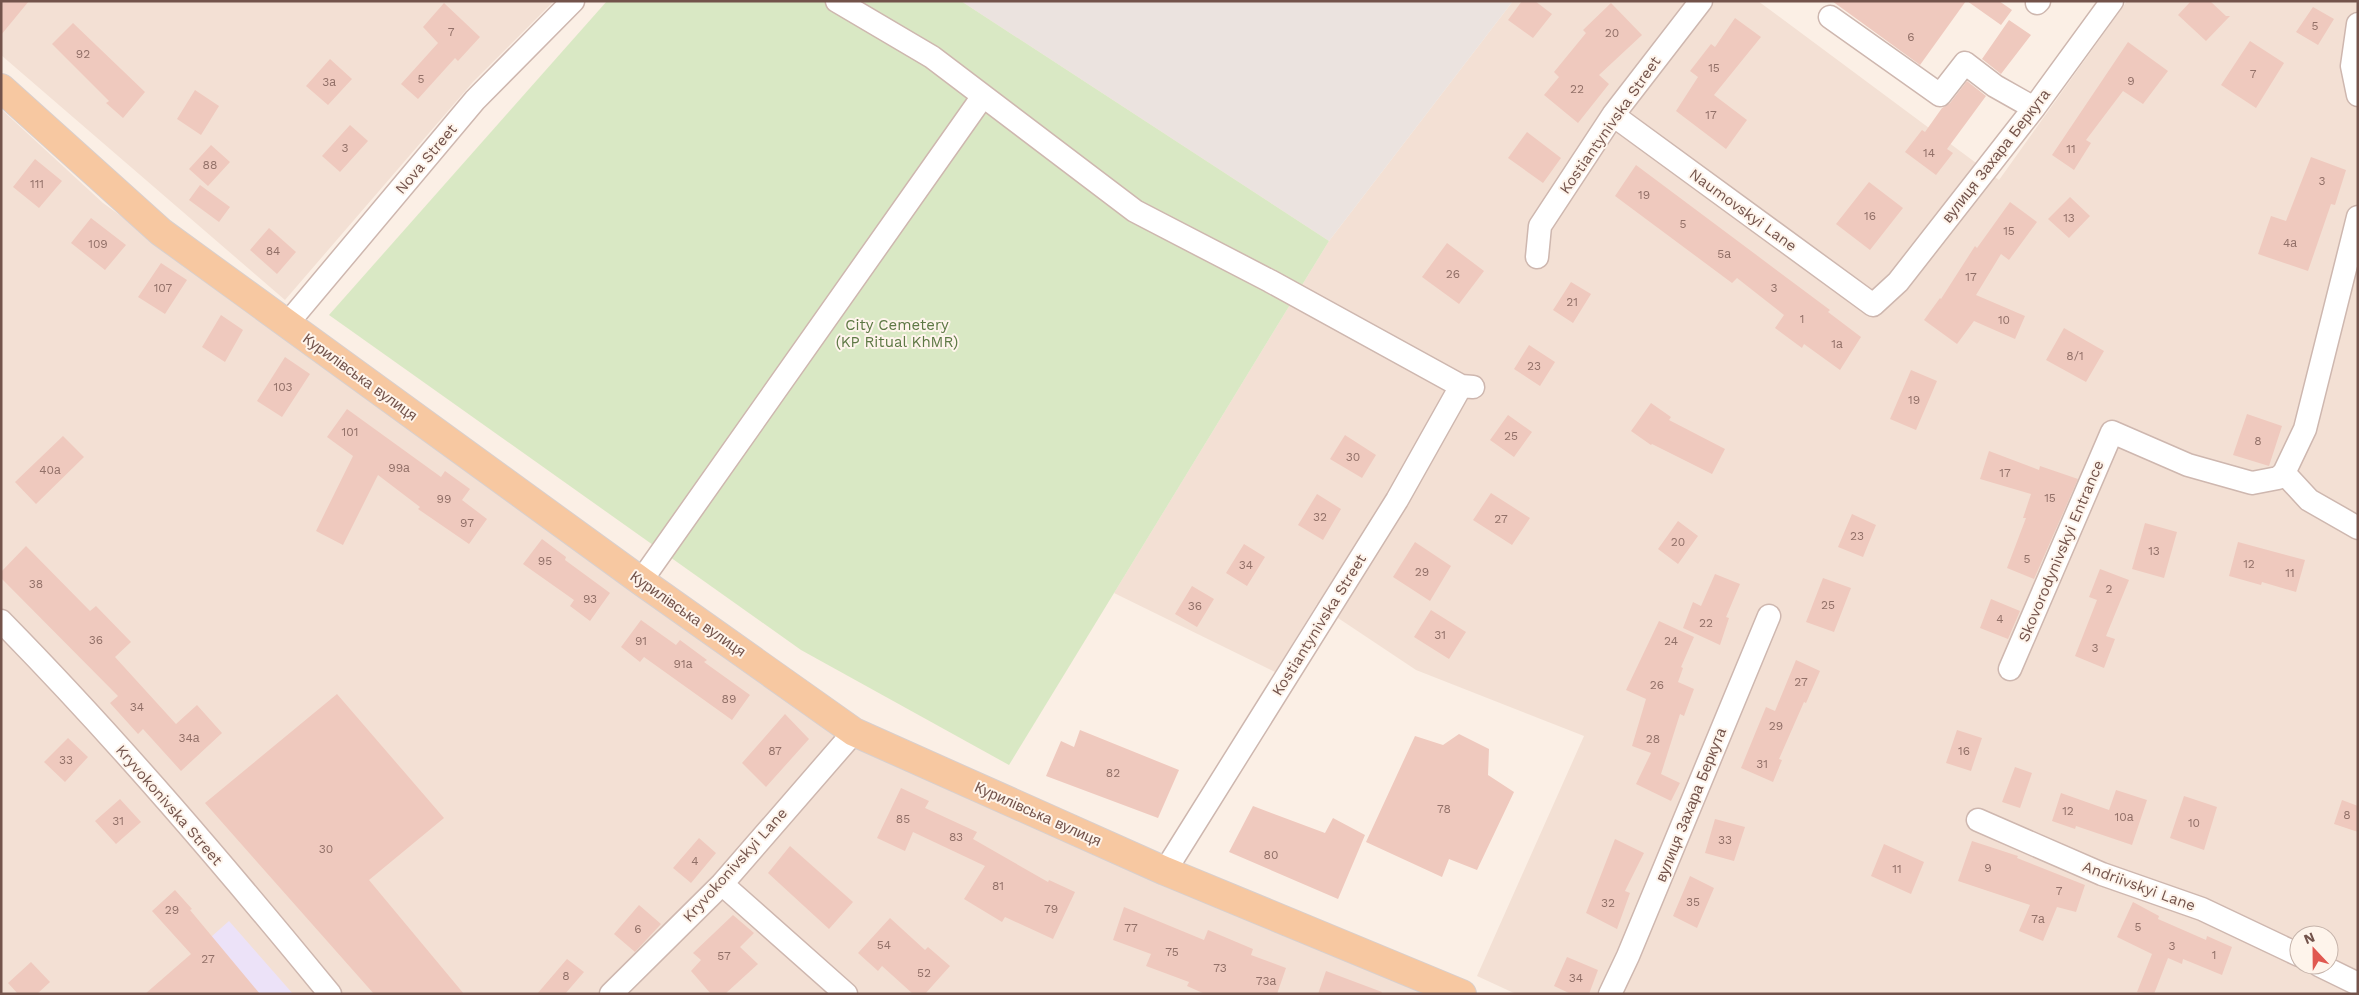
<svg xmlns="http://www.w3.org/2000/svg" width="2359" height="995" font-family="'Work Sans',sans-serif">
<style>
.residential{fill:#f3e0d4;fill-rule:evenodd}
.industrial{fill:#ebe3df}
.education{fill:#ece2f8}
.green{fill:#d9e8c4}
.building{fill:#efc9be}
.lines{fill:none;stroke-linecap:round;stroke-linejoin:round}
.minor-casing{stroke:#ceb7af;stroke-width:25}
.major-casing{stroke:#d8cfcd;stroke-width:30}
.minor{stroke:#fff;stroke-width:22}
.major{stroke:#f7c8a1;stroke-width:28}
.labels{text-anchor:middle;dominant-baseline:central;stroke-width:4;stroke-linejoin:round;paint-order:stroke}
.number-label{font-size:12px;fill:#927068}
.street-label{font-size:15px;fill:#73534b;stroke:#fef4eb}
.park-label{font-size:15px;fill:#5d7844;stroke:#fef4eb}
</style>
<rect width="100%" height="100%" fill="#fbefe5"/>
<path class="residential" d="M 1,1 L 554,1 L 473,82 L 285,300 L 1,55 Z
M 1513,1 L 1758,1 L 1999,180 L 2127,1 L 2358,1 L 2358,994 L 1516,994 L 1477,976 L 1584,736 L 1416,670 L 1317,604 L 1275,672 L 1114,593 L 1329,241 ZM 2299,935 L 2329,935 L 2329,965 L 2299,965 Z
M 1,109 L 103,203 L 830,730 L 1436,994 L 1,994 Z"/>
<path class="industrial" d="M 961,1 L 1513,1 L 1329,241 Z"/>
<path class="education" d="M 229,921 L 293,994 L 147,994 Z"/>
<path class="green" d="M 607,1 L 961,1 L 1329,241 L 1009,765 L 801,650 L 329,315 Z"/>
<path class="building" d="M 1,1 L 29,1 L 1,35 Z
M 1522,1 L 1535,1 L 1552,14 L 1533,38 L 1508,20 Z
M 1832,1 L 1966,1 L 1920,65 Z
M 1967,1 L 1999,1 L 2012,10 L 2001,25 Z
M 2191,1 L 2210,1 L 2226,16 L 2230,16 L 2206,41 L 2178,15 Z
M 444,3 L 480,37 L 458,61 L 455,58 L 418,99 L 401,84 L 438,43 L 423,27 Z
M 1611,3 L 1642,35 L 1599,75 L 1609,84 L 1578,123 L 1544,95 L 1559,77 L 1554,72 L 1586,33 L 1583,30 Z
M 2313,7 L 2334,19 L 2318,45 L 2296,32 Z
M 1735,18 L 1761,37 L 1714,95 L 1747,120 L 1726,149 L 1676,111 L 1698,77 L 1690,71 L 1711,44 L 1715,47 Z
M 2009,20 L 2031,35 L 2001,74 L 1982,59 Z
M 73,23 L 145,92 L 123,118 L 106,103 L 109,101 L 52,44 Z
M 2250,41 L 2284,63 L 2256,108 L 2221,85 Z
M 2128,42 L 2168,71 L 2143,104 L 2123,91 L 2086,140 L 2091,143 L 2074,170 L 2052,155 Z
M 330,59 L 352,79 L 328,105 L 306,86 Z
M 1967,81 L 1986,96 L 1947,149 L 1953,153 L 1936,175 L 1905,152 L 1922,130 L 1925,132 L 1942,108 L 1950,103 Z
M 195,90 L 219,106 L 201,135 L 177,119 Z
M 350,125 L 368,141 L 340,172 L 322,156 Z
M 1527,132 L 1561,158 L 1543,183 L 1508,158 Z
M 211,145 L 230,162 L 208,186 L 189,169 Z
M 2311,157 L 2346,170 L 2335,205 L 2331,204 L 2308,271 L 2258,254 L 2271,216 L 2286,221 Z
M 35,159 L 62,181 L 39,208 L 13,187 Z
M 1636,165 L 1830,310 L 1828,312 L 1861,337 L 1840,370 L 1804,344 L 1802,348 L 1775,328 L 1784,315 L 1737,278 L 1732,283 L 1615,196 Z
M 1869,182 L 1903,208 L 1870,250 L 1836,224 Z
M 200,185 L 230,207 L 219,222 L 189,200 Z
M 2070,197 L 2090,216 L 2069,238 L 2048,219 Z
M 2010,202 L 2037,222 L 2009,260 L 2001,254 L 1976,295 L 2025,316 L 2015,339 L 1974,321 L 1957,344 L 1924,320 L 1940,298 L 1941,299 L 1975,246 L 1977,248 Z
M 91,218 L 126,245 L 105,270 L 71,243 Z
M 269,228 L 296,252 L 277,274 L 250,250 Z
M 1447,243 L 1484,271 L 1459,304 L 1422,277 Z
M 161,263 L 187,280 L 165,314 L 138,297 Z
M 1571,282 L 1591,294 L 1573,323 L 1553,310 Z
M 221,315 L 243,330 L 225,362 L 202,347 Z
M 2064,328 L 2104,351 L 2086,382 L 2046,360 Z
M 1529,345 L 1555,362 L 1540,386 L 1514,369 Z
M 285,357 L 310,374 L 282,417 L 257,401 Z
M 1911,370 L 1937,381 L 1916,430 L 1890,419 Z
M 1651,403 L 1671,417 L 1669,420 L 1725,449 L 1712,474 L 1652,444 L 1651,445 L 1631,431 Z
M 347,409 L 441,477 L 445,471 L 470,489 L 462,500 L 487,519 L 469,544 L 418,509 L 420,507 L 378,475 L 343,545 L 316,531 L 353,456 L 327,437 Z
M 2247,414 L 2282,426 L 2269,466 L 2233,455 Z
M 1508,415 L 1532,432 L 1514,457 L 1490,440 Z
M 1345,435 L 1376,455 L 1362,478 L 1330,459 Z
M 63,436 L 84,457 L 36,504 L 15,482 Z
M 1989,451 L 2039,470 L 2040,466 L 2078,479 L 2034,579 L 2007,568 L 2026,518 L 2023,518 L 2031,494 L 1980,479 Z
M 1491,493 L 1530,518 L 1512,545 L 1473,520 Z
M 1317,494 L 1341,509 L 1323,540 L 1298,525 Z
M 1852,514 L 1876,525 L 1863,557 L 1838,547 Z
M 1678,521 L 1698,536 L 1678,564 L 1658,549 Z
M 2145,523 L 2177,532 L 2164,578 L 2132,569 Z
M 542,539 L 566,557 L 565,560 L 610,593 L 590,621 L 570,606 L 574,600 L 523,564 Z
M 1415,542 L 1451,566 L 1430,601 L 1393,577 Z
M 2238,542 L 2305,560 L 2296,592 L 2262,582 L 2261,585 L 2229,576 Z
M 1244,544 L 1265,557 L 1247,586 L 1226,573 Z
M 26,546 L 90,611 L 96,606 L 131,642 L 115,657 L 176,724 L 197,705 L 222,733 L 181,771 L 143,729 L 138,734 L 110,703 L 118,696 L 1,578 L 1,572 Z
M 2100,569 L 2129,580 L 2106,636 L 2115,639 L 2104,668 L 2075,656 L 2097,600 L 2089,597 Z
M 1715,574 L 1740,584 L 1726,617 L 1729,618 L 1720,645 L 1683,628 L 1693,602 L 1701,606 Z
M 1823,578 L 1851,588 L 1834,632 L 1806,622 Z
M 1192,586 L 1214,599 L 1197,627 L 1175,614 Z
M 1991,599 L 2020,611 L 2008,639 L 1980,628 Z
M 1431,610 L 1466,632 L 1449,659 L 1414,637 Z
M 641,620 L 676,645 L 680,640 L 707,660 L 704,662 L 750,695 L 732,720 L 644,657 L 640,662 L 621,647 Z
M 1659,621 L 1694,637 L 1681,667 L 1683,668 L 1678,682 L 1694,689 L 1684,716 L 1680,714 L 1661,774 L 1680,783 L 1671,801 L 1636,784 L 1651,753 L 1632,746 L 1646,699 L 1626,690 Z
M 1796,660 L 1820,671 L 1806,703 L 1804,702 L 1779,759 L 1782,760 L 1773,782 L 1741,768 L 1766,707 L 1775,711 Z
M 337,694 L 444,818 L 369,880 L 464,994 L 374,994 L 205,803 Z
M 785,714 L 809,739 L 766,787 L 742,763 Z
M 1080,730 L 1179,770 L 1158,818 L 1046,776 L 1061,741 L 1074,747 Z
M 1957,730 L 1982,738 L 1971,771 L 1946,763 Z
M 1459,734 L 1489,749 L 1488,775 L 1514,792 L 1477,870 L 1449,859 L 1442,877 L 1366,842 L 1415,736 L 1443,745 Z
M 68,738 L 88,757 L 65,782 L 44,762 Z
M 2015,767 L 2032,773 L 2020,808 L 2002,802 Z
M 901,788 L 929,801 L 925,808 L 977,832 L 973,839 L 1048,882 L 1049,880 L 1075,892 L 1053,939 L 1005,917 L 1002,922 L 964,899 L 985,866 L 913,832 L 905,851 L 877,838 Z
M 2116,790 L 2147,800 L 2132,845 L 2076,826 L 2075,829 L 2052,821 L 2061,793 L 2109,810 Z
M 2184,796 L 2217,807 L 2204,850 L 2170,838 Z
M 120,799 L 141,822 L 116,844 L 95,821 Z
M 2342,800 L 2358,806 L 2358,832 L 2334,824 Z
M 1253,806 L 1325,833 L 1333,818 L 1365,835 L 1338,899 L 1229,852 Z
M 1715,819 L 1745,827 L 1734,861 L 1705,853 Z
M 699,838 L 716,853 L 691,883 L 673,868 Z
M 1615,839 L 1644,853 L 1625,891 L 1630,893 L 1617,929 L 1586,913 Z
M 1972,841 L 2018,856 L 2017,858 L 2085,885 L 2076,912 L 2057,907 L 2043,941 L 2019,931 L 2030,905 L 1958,881 Z
M 1884,844 L 1924,862 L 1911,894 L 1871,876 Z
M 790,846 L 853,902 L 829,929 L 768,873 Z
M 1690,876 L 1714,888 L 1697,928 L 1673,916 Z
M 175,890 L 192,909 L 190,910 L 260,994 L 145,994 L 191,954 L 152,911 Z
M 2133,902 L 2159,916 L 2158,919 L 2206,940 L 2207,936 L 2232,947 L 2222,975 L 2183,959 L 2182,964 L 2168,958 L 2154,994 L 2137,992 L 2152,954 L 2117,937 Z
M 639,905 L 661,924 L 635,952 L 614,934 Z
M 1124,907 L 1204,940 L 1208,930 L 1253,949 L 1251,955 L 1286,968 L 1277,994 L 1205,994 L 1187,986 L 1189,982 L 1146,966 L 1151,954 L 1113,940 Z
M 733,915 L 754,933 L 740,947 L 758,964 L 725,994 L 711,994 L 691,971 L 701,960 L 693,953 Z
M 890,918 L 925,950 L 928,947 L 950,966 L 925,994 L 913,994 L 882,966 L 878,971 L 858,953 Z
M 1567,957 L 1598,970 L 1589,994 L 1571,994 L 1554,986 Z
M 567,959 L 584,972 L 565,994 L 537,994 Z
M 31,962 L 50,982 L 37,994 L 18,994 L 8,983 Z
M 1326,971 L 1382,992 L 1381,994 L 1318,994 Z"/>
<g class="lines">
<defs>
<path id="minor" d="M 837,1 L 932,57 L 1135,211 L 1270,281 L 1461,386
M 2037,3 L 2039,1
M 1830,17 L 1940,95 L 1965,63 L 1995,86 L 2034,108
M 2358,24 L 2352,66 L 2358,95
M 1613,115 L 1873,305 L 1898,282 L 2034,108 L 2112,1
M 1537,257 L 1540,226 L 1613,115 L 1701,1
M 287,324 L 475,100 L 573,1
M 2284,473 L 2305,429 L 2358,217
M 641,581 L 983,96
M 1,621 C 117,739 225,866 330,994
M 2010,669 L 2112,432 L 2188,465 L 2252,483 L 2278,478 L 2284,473 L 2309,500 L 2358,528
M 1978,820 L 2102,874 L 2202,909 L 2299,955
M 1165,871 L 1397,500 L 1461,386 L 1473,387
M 722,884 L 846,994
M 2319,965 L 2358,984
M 611,994 L 722,884 L 854,732
M 1610,994 L 1628,956 L 1769,616"/>
<path id="major" d="M 1,88 L 161,232 L 641,581 L 854,732 L 1165,871 L 1462,994"/>
</defs>
<use href="#minor" class="minor-casing"/>
<use href="#major" class="major-casing"/>
<use href="#minor" class="minor"/>
<use href="#major" class="major"/>
</g>
<g class="labels">
<g class="number-label">
<text x="2315" y="26">5</text>
<text x="451" y="32">7</text>
<text x="1612" y="33">20</text>
<text x="1911" y="37">6</text>
<text x="83" y="54">92</text>
<text x="1714" y="68">15</text>
<text x="2253" y="74">7</text>
<text x="421" y="79">5</text>
<text x="2131" y="81">9</text>
<text x="329" y="82">3а</text>
<text x="1577" y="89">22</text>
<text x="1711" y="115">17</text>
<text x="345" y="148">3</text>
<text x="2071" y="149">11</text>
<text x="1929" y="153">14</text>
<text x="210" y="165">88</text>
<text x="2322" y="181">3</text>
<text x="37" y="184">111</text>
<text x="1644" y="195">19</text>
<text x="1870" y="216">16</text>
<text x="2069" y="218">13</text>
<text x="1683" y="224">5</text>
<text x="2009" y="231">15</text>
<text x="2290" y="243">4а</text>
<text x="98" y="244">109</text>
<text x="273" y="251">84</text>
<text x="1724" y="254">5а</text>
<text x="1453" y="274">26</text>
<text x="1971" y="277">17</text>
<text x="163" y="288">107</text>
<text x="1774" y="288">3</text>
<text x="1572" y="302">21</text>
<text x="1802" y="319">1</text>
<text x="2004" y="320">10</text>
<text x="1837" y="344">1а</text>
<text x="2075" y="356">8/1</text>
<text x="1534" y="366">23</text>
<text x="283" y="387">103</text>
<text x="1914" y="400">19</text>
<text x="350" y="432">101</text>
<text x="1511" y="436">25</text>
<text x="2258" y="441">8</text>
<text x="1353" y="457">30</text>
<text x="399" y="468">99а</text>
<text x="50" y="470">40а</text>
<text x="2005" y="473">17</text>
<text x="2050" y="498">15</text>
<text x="444" y="499">99</text>
<text x="1320" y="517">32</text>
<text x="1501" y="519">27</text>
<text x="467" y="523">97</text>
<text x="1857" y="536">23</text>
<text x="1678" y="542">20</text>
<text x="2154" y="551">13</text>
<text x="2027" y="559">5</text>
<text x="545" y="561">95</text>
<text x="2249" y="564">12</text>
<text x="1246" y="565">34</text>
<text x="1422" y="572">29</text>
<text x="2290" y="573">11</text>
<text x="36" y="584">38</text>
<text x="2109" y="589">2</text>
<text x="590" y="599">93</text>
<text x="1828" y="605">25</text>
<text x="1195" y="606">36</text>
<text x="2000" y="619">4</text>
<text x="1706" y="623">22</text>
<text x="1440" y="635">31</text>
<text x="96" y="640">36</text>
<text x="641" y="641">91</text>
<text x="1671" y="641">24</text>
<text x="2095" y="648">3</text>
<text x="683" y="664">91а</text>
<text x="1801" y="682">27</text>
<text x="1657" y="685">26</text>
<text x="729" y="699">89</text>
<text x="137" y="707">34</text>
<text x="1776" y="726">29</text>
<text x="189" y="738">34а</text>
<text x="1653" y="739">28</text>
<text x="775" y="751">87</text>
<text x="1964" y="751">16</text>
<text x="66" y="760">33</text>
<text x="1762" y="764">31</text>
<text x="1113" y="773">82</text>
<text x="1444" y="809">78</text>
<text x="2068" y="811">12</text>
<text x="2347" y="815">8</text>
<text x="2124" y="817">10а</text>
<text x="903" y="819">85</text>
<text x="118" y="821">31</text>
<text x="2194" y="823">10</text>
<text x="956" y="837">83</text>
<text x="1725" y="840">33</text>
<text x="326" y="849">30</text>
<text x="1271" y="855">80</text>
<text x="695" y="861">4</text>
<text x="1988" y="868">9</text>
<text x="1897" y="869">11</text>
<text x="998" y="886">81</text>
<text x="2059" y="891">7</text>
<text x="1693" y="902">35</text>
<text x="1608" y="903">32</text>
<text x="1051" y="909">79</text>
<text x="172" y="910">29</text>
<text x="2038" y="919">7а</text>
<text x="2138" y="927">5</text>
<text x="1131" y="928">77</text>
<text x="638" y="929">6</text>
<text x="884" y="945">54</text>
<text x="2172" y="946">3</text>
<text x="1172" y="952">75</text>
<text x="2214" y="955">1</text>
<text x="724" y="956">57</text>
<text x="208" y="959">27</text>
<text x="1220" y="968">73</text>
<text x="924" y="973">52</text>
<text x="566" y="976">8</text>
<text x="1576" y="978">34</text>
<text x="1266" y="981">73а</text>
</g>
<g class="street-label">
<text transform="translate(1610 125) rotate(-55)">Kostiantynivska Street</text>
<text transform="translate(1996 156) rotate(-52)">вулиця Захара Беркута</text>
<text transform="translate(426 159) rotate(-50)">Nova Street</text>
<text transform="translate(1743 210) rotate(36)">Naumovskyi Lane</text>
<text transform="translate(360 377) rotate(36)">Курилівська вулиця</text>
<text transform="translate(2061 551) rotate(-67)">Skovorodynivskyi Entrance</text>
<text transform="translate(688 614) rotate(35)">Курилівська вулиця</text>
<text transform="translate(1319 625) rotate(-58)">Kostiantynivska Street</text>
<text transform="translate(169 805) rotate(49)">Kryvokonivska Street</text>
<text transform="translate(1691 805) rotate(-68)">вулиця Захара Беркута</text>
<text transform="translate(1038 814) rotate(24)">Курилівська вулиця</text>
<text transform="translate(735 865) rotate(-48)">Kryvokonivskyi Lane</text>
<text transform="translate(2139 886) rotate(20)">Andriivskyi Lane</text>
</g>
<g class="park-label">
<text x="897" y="325">City Cemetery<tspan x="897" dy="17">(KP Ritual KhMR)</tspan></text>
</g>
</g>
<rect width="2359" height="995" fill="none" stroke="#73534b" stroke-width="5"/>
<g transform="translate(2314 950) rotate(338)"><circle r="24" fill="#fef4eb" stroke="#c6b4ab"/>
<path d="M0-4L9 19L0 12L-9 19Z" fill="#e05850"/>
<text y="-8" font-size="14" font-weight="bold" text-anchor="middle" fill="#73534b">N</text>
</g>
</svg>
